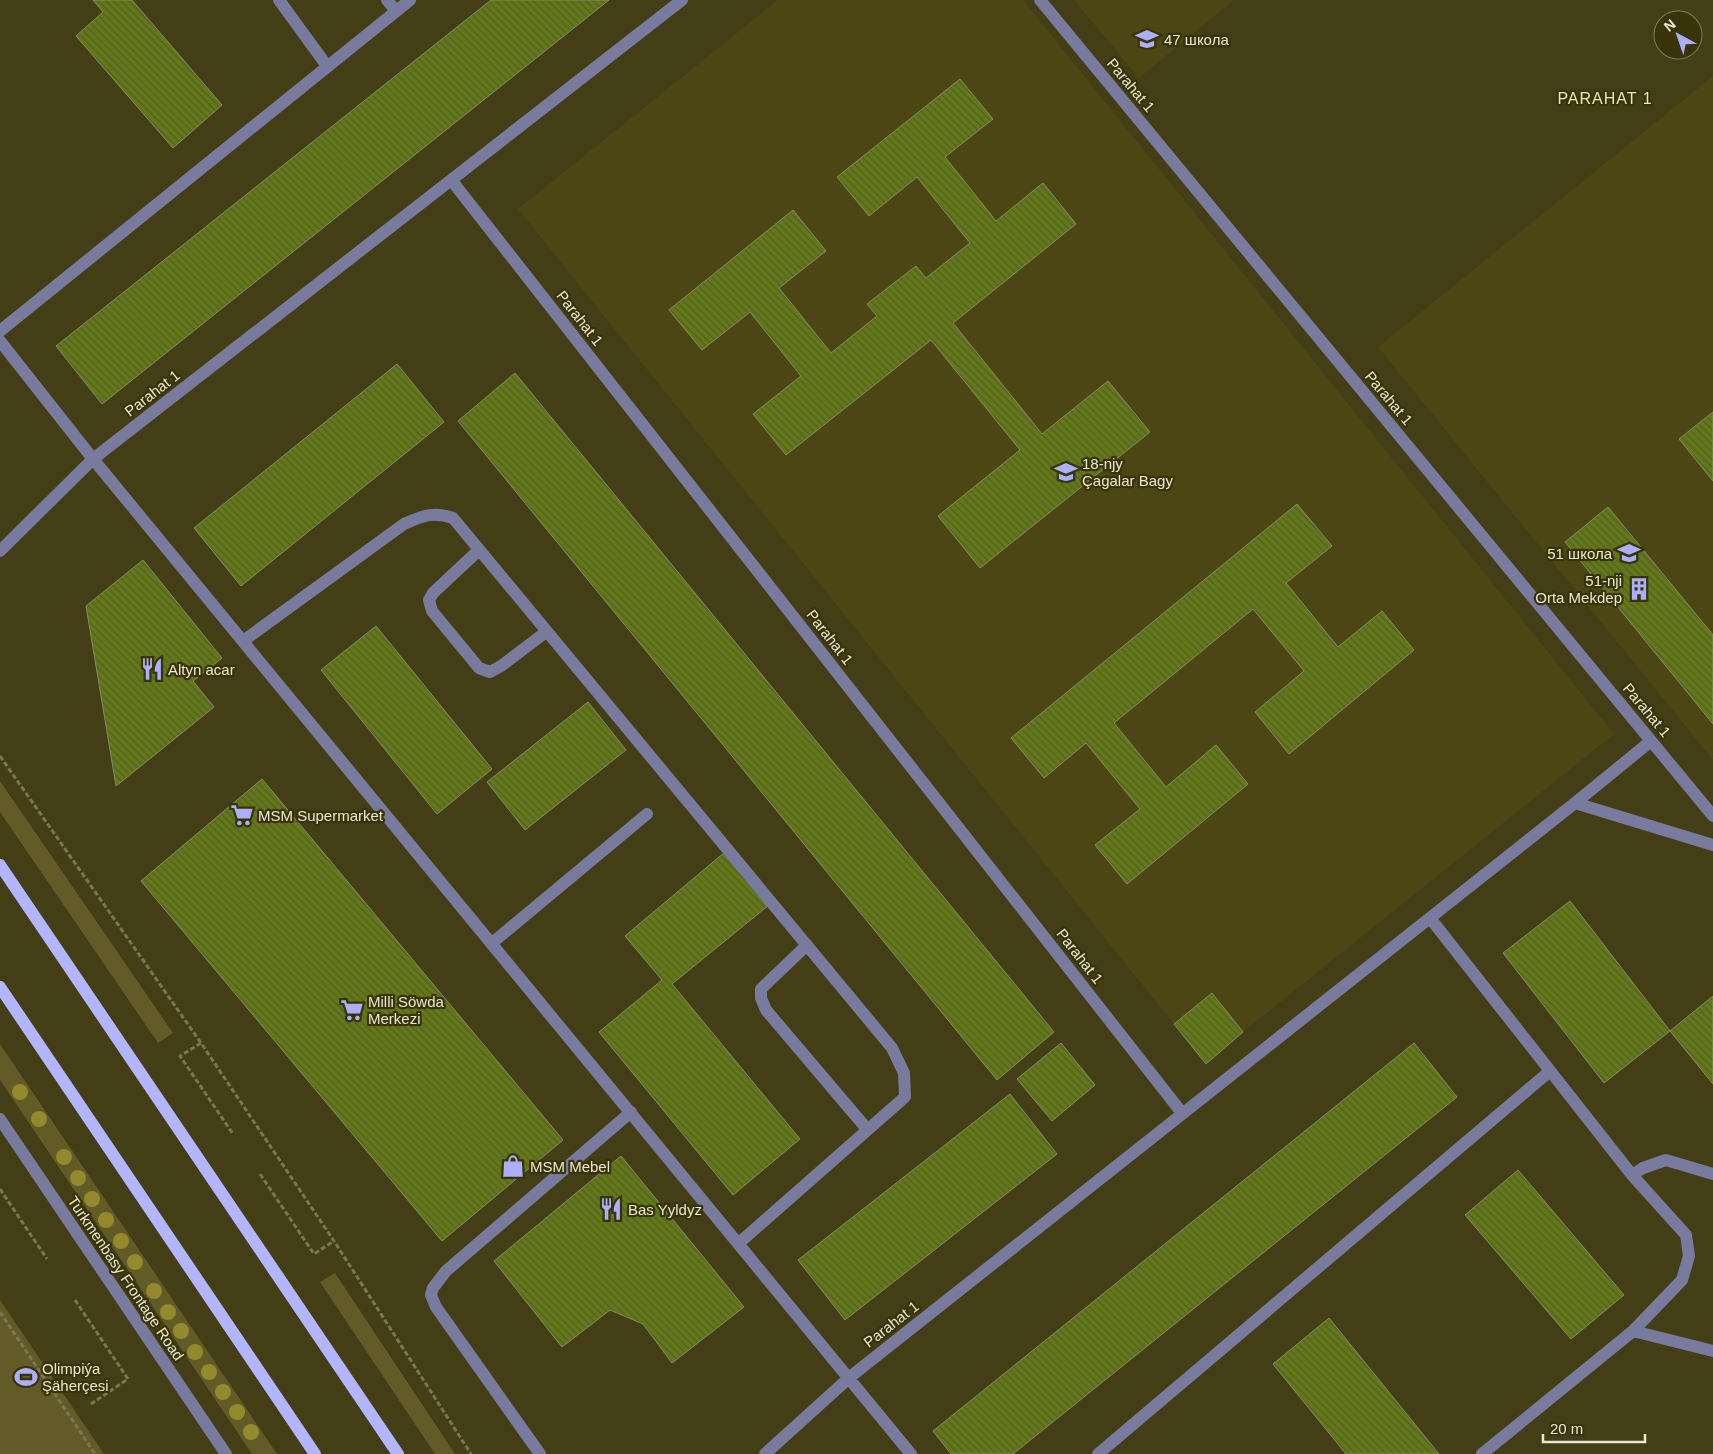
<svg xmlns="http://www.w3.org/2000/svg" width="1713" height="1454" font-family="Helvetica,sans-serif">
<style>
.built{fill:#4c4614}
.green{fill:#625b27}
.building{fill:url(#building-back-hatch);stroke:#828e66}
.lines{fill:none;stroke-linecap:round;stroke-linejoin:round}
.path{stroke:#7a7653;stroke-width:3;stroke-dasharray:5 2.5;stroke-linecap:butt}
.minor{stroke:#787b9e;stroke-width:12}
.major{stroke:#b3b6fe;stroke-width:12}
.tree{fill:#95892d}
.labels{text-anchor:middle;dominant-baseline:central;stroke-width:4.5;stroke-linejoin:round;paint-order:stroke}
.poi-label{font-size:15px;fill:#e9e7d1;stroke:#393309;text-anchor:start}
.street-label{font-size:15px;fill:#e9e7d1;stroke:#393309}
.neighbourhood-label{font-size:16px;letter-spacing:1px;fill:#eae4b7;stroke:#393309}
</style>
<defs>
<pattern id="building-back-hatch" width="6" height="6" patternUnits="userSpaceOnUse" patternTransform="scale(1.25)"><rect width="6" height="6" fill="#637816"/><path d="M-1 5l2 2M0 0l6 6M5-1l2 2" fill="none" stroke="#545e2a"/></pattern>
</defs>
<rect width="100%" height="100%" fill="#433e15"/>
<path class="built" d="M 778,0 L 1023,0 L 1614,734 L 1243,1032 L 1212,993 L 1174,1024 L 518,209 Z
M 1074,0 L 1234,0 L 1139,78 Z
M 1713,76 L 1713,760 L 1378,347 Z"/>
<path class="green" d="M 0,781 L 173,1033 L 158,1043 L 0,812 Z
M 0,1044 L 277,1454 L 252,1454 L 0,1080 Z
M 335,1273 L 455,1454 L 435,1454 L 320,1282 Z
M 0,1300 L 104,1454 L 0,1454 Z"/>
<path class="building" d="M 93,0 L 132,0 L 222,105 L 173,148 L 76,36 L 103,12 Z
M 491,0 L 609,0 L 102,404 L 56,346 Z
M 960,79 L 993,119 L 945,157 L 996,221 L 1043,183 L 1076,224 L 953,323 L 1042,434 L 1108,381 L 1150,432 L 980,568 L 938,516 L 1020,450 L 931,340 L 786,455 L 753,414 L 801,376 L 750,312 L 702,350 L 669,310 L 793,210 L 826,251 L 779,288 L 831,353 L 877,316 L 867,304 L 916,266 L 926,278 L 970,243 L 917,177 L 869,216 L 837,177 Z
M 397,364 L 444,422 L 241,586 L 194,528 Z
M 515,373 L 1054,1032 L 997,1080 L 458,421 Z
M 1713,412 L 1713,481 L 1679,439 Z
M 1297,504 L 1332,546 L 1286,583 L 1338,647 L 1382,611 L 1414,650 L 1289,754 L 1255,712 L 1304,671 L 1253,609 L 1114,723 L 1166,787 L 1216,745 L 1248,784 L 1127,884 L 1095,845 L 1140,809 L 1086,743 L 1044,778 L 1011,738 Z
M 1608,507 L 1713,635 L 1713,724 L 1565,542 Z
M 143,560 L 222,658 L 193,681 L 214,707 L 116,786 L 86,606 Z
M 376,626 L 492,769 L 437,814 L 321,670 Z
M 588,702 L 626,750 L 525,830 L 487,782 Z
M 262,779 L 563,1140 L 442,1241 L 141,881 Z
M 725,852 L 769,905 L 672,984 L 800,1139 L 733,1195 L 599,1032 L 662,980 L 625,936 Z
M 1570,901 L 1670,1031 L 1604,1083 L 1503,953 Z
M 1212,993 L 1243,1032 L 1206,1064 L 1174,1024 Z
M 1713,996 L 1713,1084 L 1670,1031 Z
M 1061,1043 L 1095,1085 L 1052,1121 L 1017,1079 Z
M 1414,1043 L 1457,1097 L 1013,1454 L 951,1454 L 933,1431 Z
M 1010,1094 L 1057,1154 L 845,1320 L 798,1260 Z
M 621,1156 L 744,1307 L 672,1363 L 643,1324 L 610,1310 L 562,1347 L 494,1261 Z
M 1518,1170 L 1624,1295 L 1571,1339 L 1465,1215 Z
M 1329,1318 L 1439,1454 L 1346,1454 L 1273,1364 Z"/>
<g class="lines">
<path class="path" d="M 0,756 L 201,1043 L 334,1241 L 471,1454
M 201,1043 L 180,1056 L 233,1134
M 260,1174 L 314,1254 L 334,1241
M 0,1189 L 47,1259
M 75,1300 L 128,1379 L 91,1404
M 0,1312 L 95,1454"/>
<path class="minor" d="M 279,0 L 327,66
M 387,0 L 396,11
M 1040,0 L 1713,816
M 452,181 L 1182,1113
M 0,331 L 410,0
M 0,341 L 93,459 L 911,1454
M 479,550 L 433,593 L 429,600 L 432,611 L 479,668 L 490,672 L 501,666 L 546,632
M 0,551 L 93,459 L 682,0
M 243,641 L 404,524 C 422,516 433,511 453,518 L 892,1048 L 904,1073 L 905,1097 L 739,1243
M 1575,803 L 1651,741
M 1430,918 L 1632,1175 L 1686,1235 L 1689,1256 L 1682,1280 L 1633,1331 L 1482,1454
M 492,943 L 647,814
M 807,945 L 761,989 L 761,998 L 766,1010 L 867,1129
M 0,1119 L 226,1454
M 1632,1175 L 1643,1168 L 1666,1160 L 1713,1174
M 1633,1331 L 1713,1351
M 540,1454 L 436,1307 L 431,1295 L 433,1288 L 446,1271 L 631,1112
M 765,1454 L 850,1377 L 1575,803 L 1713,845
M 1098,1454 L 1550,1071"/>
<path class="major" d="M 0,865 L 398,1454
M 0,987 L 315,1454"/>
</g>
<g class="tree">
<circle cx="20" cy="1092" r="8"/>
<circle cx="39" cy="1119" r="8"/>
<circle cx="64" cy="1157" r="8"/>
<circle cx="78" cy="1178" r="8"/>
<circle cx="92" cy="1199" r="8"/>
<circle cx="106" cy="1220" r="8"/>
<circle cx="121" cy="1241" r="8"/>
<circle cx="135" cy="1262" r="8"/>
<circle cx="154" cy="1291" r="8"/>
<circle cx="168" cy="1312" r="8"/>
<circle cx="181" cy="1331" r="8"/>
<circle cx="195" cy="1352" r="8"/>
<circle cx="209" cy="1372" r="8"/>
<circle cx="223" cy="1392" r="8"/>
<circle cx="237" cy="1412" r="8"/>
<circle cx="251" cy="1432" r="8"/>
</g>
<defs>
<symbol id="school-bare" viewBox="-9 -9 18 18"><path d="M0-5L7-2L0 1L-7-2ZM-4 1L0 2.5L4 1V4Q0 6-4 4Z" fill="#acaffb" stroke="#393309" stroke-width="2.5" paint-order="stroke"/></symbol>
<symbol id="building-bare" viewBox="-9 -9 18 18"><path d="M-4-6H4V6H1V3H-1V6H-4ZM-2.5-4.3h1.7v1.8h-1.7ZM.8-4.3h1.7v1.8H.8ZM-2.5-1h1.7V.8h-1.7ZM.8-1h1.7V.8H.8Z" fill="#acaffb" stroke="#393309" stroke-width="2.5" paint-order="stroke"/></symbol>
<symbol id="restaurant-bare" viewBox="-9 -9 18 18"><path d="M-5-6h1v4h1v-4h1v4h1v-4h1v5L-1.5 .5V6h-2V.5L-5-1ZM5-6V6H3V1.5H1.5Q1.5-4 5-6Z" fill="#acaffb" stroke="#393309" stroke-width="2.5" paint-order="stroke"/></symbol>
<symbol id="supermarket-bare" viewBox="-9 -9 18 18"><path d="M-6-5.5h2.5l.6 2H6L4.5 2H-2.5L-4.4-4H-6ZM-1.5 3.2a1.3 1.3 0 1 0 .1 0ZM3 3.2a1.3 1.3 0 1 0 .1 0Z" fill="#acaffb" stroke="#393309" stroke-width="2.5" paint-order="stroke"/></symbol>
<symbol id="shop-bare" viewBox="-9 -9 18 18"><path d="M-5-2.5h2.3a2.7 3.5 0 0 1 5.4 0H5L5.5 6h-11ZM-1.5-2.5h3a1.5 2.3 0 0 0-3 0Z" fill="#acaffb" stroke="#393309" stroke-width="2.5" paint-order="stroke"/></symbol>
<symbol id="stadium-bare" viewBox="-9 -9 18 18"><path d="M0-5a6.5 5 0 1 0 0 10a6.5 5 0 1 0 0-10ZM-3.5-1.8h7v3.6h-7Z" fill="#acaffb" stroke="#393309" stroke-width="2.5" paint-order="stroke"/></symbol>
</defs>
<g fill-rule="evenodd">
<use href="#school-bare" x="1131" y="23" width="32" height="32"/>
<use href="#school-bare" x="1050" y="456" width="32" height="32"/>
<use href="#school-bare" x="1613" y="537" width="32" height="32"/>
<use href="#building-bare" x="1623" y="573" width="32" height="32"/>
<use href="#restaurant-bare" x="136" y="653" width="32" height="32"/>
<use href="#supermarket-bare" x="226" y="799" width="32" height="32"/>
<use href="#supermarket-bare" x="336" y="994" width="32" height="32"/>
<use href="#shop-bare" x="497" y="1150" width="32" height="32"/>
<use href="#restaurant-bare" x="595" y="1193" width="32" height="32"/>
<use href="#stadium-bare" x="10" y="1361" width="32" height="32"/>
</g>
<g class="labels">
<g class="poi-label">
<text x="1164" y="39">47 школа</text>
<text x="1082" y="463">18-njy<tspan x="1082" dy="17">Çagalar Bagy</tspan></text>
<text x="1612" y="553" text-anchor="end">51 школа</text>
<text x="1622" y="580" text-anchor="end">51-nji<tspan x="1622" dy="17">Orta Mekdep</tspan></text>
<text x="168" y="669">Altyn acar</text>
<text x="258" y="815">MSM Supermarket</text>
<text x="368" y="1001">Milli Söwda<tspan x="368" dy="17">Merkezi</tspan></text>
<text x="530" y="1166">MSM Mebel</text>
<text x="628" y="1209">Bas Yyldyz</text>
<text x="42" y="1368">Olimpiýa<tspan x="42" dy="17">Şäherçesi</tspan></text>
</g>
<g class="street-label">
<text transform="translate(1131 85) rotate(50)">Parahat 1</text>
<text transform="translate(580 318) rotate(52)">Parahat 1</text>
<text transform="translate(152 393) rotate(-38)">Parahat 1</text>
<text transform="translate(1389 398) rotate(50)">Parahat 1</text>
<text transform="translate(830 637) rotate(52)">Parahat 1</text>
<text transform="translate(1647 710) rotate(50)">Parahat 1</text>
<text transform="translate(1080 956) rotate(52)">Parahat 1</text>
<text transform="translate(126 1278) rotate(56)">Turkmenbasy Frontage Road</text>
<text transform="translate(891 1324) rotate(-38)">Parahat 1</text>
</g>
<g class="neighbourhood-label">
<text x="1605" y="98">PARAHAT 1</text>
</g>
</g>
<g transform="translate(1678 35) rotate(320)"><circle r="24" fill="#393309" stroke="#7f7b59"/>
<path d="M0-4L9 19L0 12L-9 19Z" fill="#acaffb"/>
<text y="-8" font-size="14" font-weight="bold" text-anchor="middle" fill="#e9e7d1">N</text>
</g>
<path d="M1543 1434v8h102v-8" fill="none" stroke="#e9e7d1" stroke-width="2.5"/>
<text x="1550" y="1434" font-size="15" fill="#e9e7d1" stroke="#393309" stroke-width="4" paint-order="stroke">20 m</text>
</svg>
